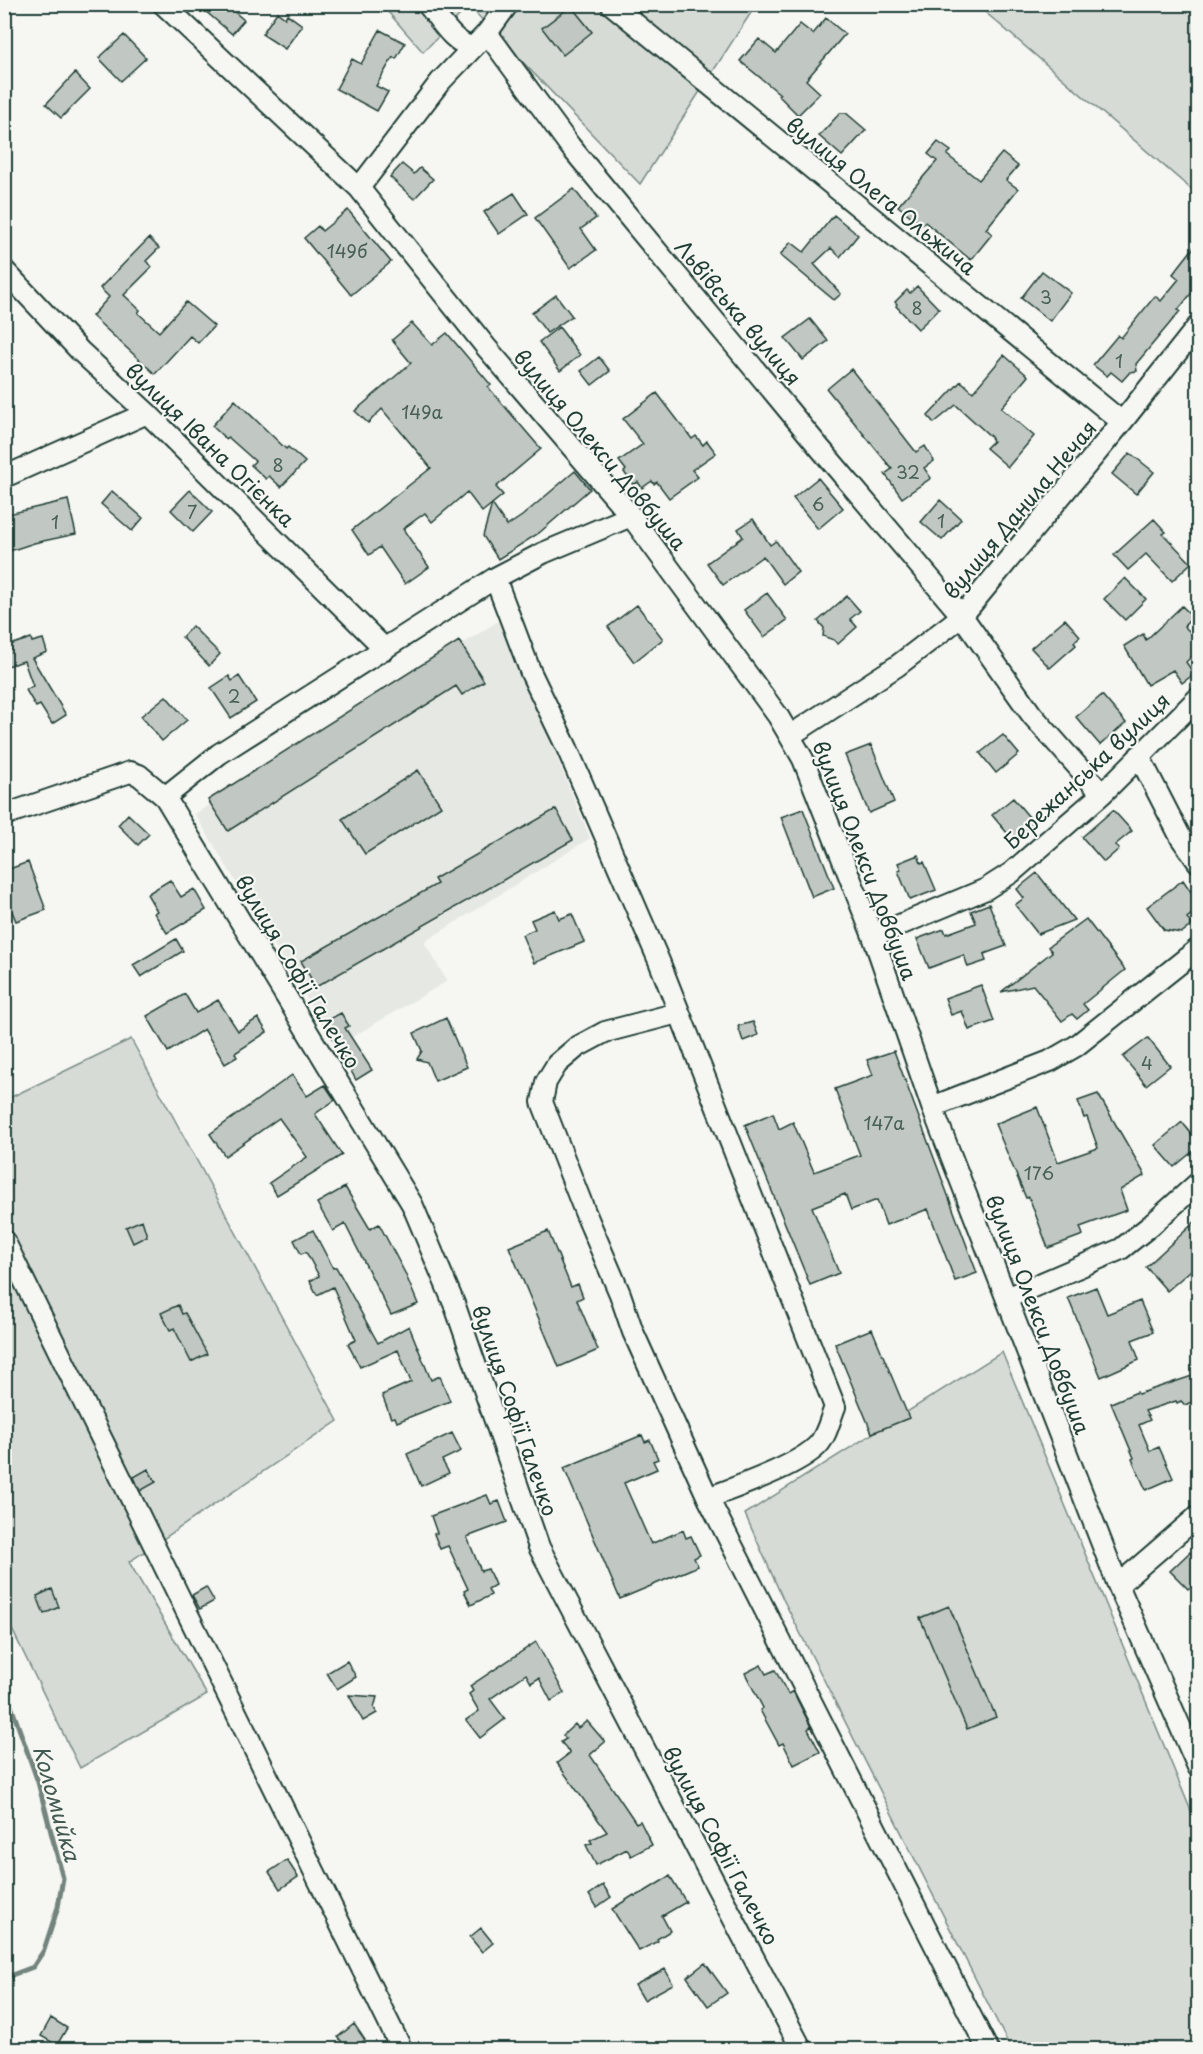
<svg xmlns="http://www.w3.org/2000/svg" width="1203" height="2054" font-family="'Playpen Sans',sans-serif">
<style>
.built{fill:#e6e8e4}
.green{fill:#d6dbd6;stroke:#7a8c85;stroke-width:1.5}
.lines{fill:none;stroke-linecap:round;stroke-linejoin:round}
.stream{stroke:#72847d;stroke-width:5}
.building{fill:#c1c8c3;stroke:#1f3d34;stroke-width:1.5}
.minor-casing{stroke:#1f3d34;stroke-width:24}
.minor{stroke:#f6f6f2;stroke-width:20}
.labels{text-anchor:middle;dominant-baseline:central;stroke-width:4.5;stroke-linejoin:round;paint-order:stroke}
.number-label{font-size:18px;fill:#486058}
.street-label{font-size:21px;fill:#1f3d34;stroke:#f6f6f2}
.water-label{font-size:22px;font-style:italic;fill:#425a52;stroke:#f6f6f2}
</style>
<rect width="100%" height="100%" fill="#f6f6f2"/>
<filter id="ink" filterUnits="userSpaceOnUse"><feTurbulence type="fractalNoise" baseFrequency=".0167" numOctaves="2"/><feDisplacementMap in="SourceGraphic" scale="12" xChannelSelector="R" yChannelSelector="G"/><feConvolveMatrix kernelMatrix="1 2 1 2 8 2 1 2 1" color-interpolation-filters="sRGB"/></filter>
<g filter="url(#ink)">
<path class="built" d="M 500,620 L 590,838 L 424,942 L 447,981 L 337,1046 L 333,1042 L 195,814 Z"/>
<path class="green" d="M 382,5 L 756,5 L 640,184 L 469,6 L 423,52 Z
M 977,5 L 1198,5 L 1198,195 Z
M 131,1039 L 338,1421 L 129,1562 L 207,1695 L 80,1768 L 5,1615 L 5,1100 Z
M 1002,1352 L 1198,1828 L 1198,2049 L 1011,2049 L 783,1599 L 745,1514 Z"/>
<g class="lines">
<path class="stream" d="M 4,1686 L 38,1782 L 63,1878 L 58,1907 L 44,1950 L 33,1967 L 4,1978"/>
</g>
<path class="building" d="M 197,4 L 225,4 L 244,20 L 232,34 Z
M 571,6 L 592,32 L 563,55 L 542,28 Z
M 277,12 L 285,18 L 287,14 L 302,25 L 285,49 L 262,34 Z
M 826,18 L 845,34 L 806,80 L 820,93 L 798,115 L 778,95 L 780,94 L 740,61 L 759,39 L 776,53 L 800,24 L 813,34 Z
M 380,30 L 405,43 L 396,59 L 393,57 L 376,86 L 388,92 L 377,111 L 336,89 L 352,59 L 361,64 Z
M 124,35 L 146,58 L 121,81 L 99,58 Z
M 75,73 L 90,89 L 61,118 L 46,104 Z
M 840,113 L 846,113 L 866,130 L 842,156 L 819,136 Z
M 938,142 L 951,151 L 947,155 L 979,180 L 1002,153 L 1018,166 L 1006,180 L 1018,189 L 986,229 L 992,234 L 971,260 L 925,222 L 922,225 L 898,206 L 937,161 L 928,154 Z
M 402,164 L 414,174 L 420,168 L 433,179 L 414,199 L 390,177 Z
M 574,189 L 596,218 L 581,229 L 596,250 L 570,268 L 535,218 Z
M 514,193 L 528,214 L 499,234 L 484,212 Z
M 348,210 L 391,262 L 351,295 L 304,238 L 318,226 L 322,231 Z
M 834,215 L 858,235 L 840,257 L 831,248 L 814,264 L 841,294 L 834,300 L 780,255 L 791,242 L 804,252 Z
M 149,238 L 159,248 L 146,261 L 152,267 L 124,295 L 140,310 L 138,313 L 159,332 L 186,302 L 214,326 L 198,343 L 190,336 L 155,374 L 92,316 L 109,297 L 100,288 Z
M 1198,242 L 1198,285 L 1178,310 L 1180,311 L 1136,364 L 1137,371 L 1130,372 L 1122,381 L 1111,372 L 1107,376 L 1093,365 L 1118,335 L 1121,338 L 1155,296 L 1161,301 L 1179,279 L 1173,274 Z
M 1042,271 L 1071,293 L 1050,321 L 1021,298 Z
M 917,286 L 939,309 L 918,329 L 896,306 L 897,304 L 895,302 L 907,290 L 910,293 Z
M 556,295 L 572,316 L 547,333 L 532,313 Z
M 810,319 L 828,341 L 803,360 L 785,338 Z
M 412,323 L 432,345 L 447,333 L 491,385 L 488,387 L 541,449 L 496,487 L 503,495 L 492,504 L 507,526 L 522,516 L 575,471 L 590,489 L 539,533 L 498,559 L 483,536 L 492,504 L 482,512 L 467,492 L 432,522 L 425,513 L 403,529 L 429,567 L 405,584 L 380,547 L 369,555 L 352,530 L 431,468 L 382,409 L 368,423 L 355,411 L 411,363 L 392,340 Z
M 559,327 L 580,355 L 560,371 L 539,342 Z
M 1004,355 L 1028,376 L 1001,408 L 1034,436 L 1008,467 L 986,448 L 993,441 L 991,437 L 956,405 L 934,423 L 928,416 L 961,381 L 973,392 Z
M 599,357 L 610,371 L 592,385 L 581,371 Z
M 851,369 L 916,452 L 925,446 L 934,461 L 924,468 L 931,478 L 902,498 L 885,474 L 892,469 L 827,389 Z
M 657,393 L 692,439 L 696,436 L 703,445 L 707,441 L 716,453 L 692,470 L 698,477 L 669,498 L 657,482 L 654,484 L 652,481 L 642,488 L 638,482 L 633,485 L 624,472 L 626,470 L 619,461 L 643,444 L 623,419 Z
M 235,400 L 286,449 L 288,447 L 305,462 L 281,487 L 269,476 L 266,479 L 251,465 L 255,461 L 228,437 L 226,439 L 212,426 Z
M 1130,453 L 1154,472 L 1136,494 L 1112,474 Z
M 818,478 L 843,508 L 818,529 L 793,498 Z
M 190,490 L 212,512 L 193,532 L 171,510 Z
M 112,491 L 143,518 L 132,531 L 101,504 Z
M 68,500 L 76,534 L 34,543 L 4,553 L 4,515 Z
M 940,500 L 961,519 L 942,540 L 921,522 Z
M 753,519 L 770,545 L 776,541 L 798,572 L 783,584 L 763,556 L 723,585 L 707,563 L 743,537 L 738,529 Z
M 1154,519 L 1166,532 L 1163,534 L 1191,563 L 1172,581 L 1146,554 L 1128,570 L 1114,555 Z
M 1125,578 L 1146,599 L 1125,620 L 1104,599 Z
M 767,593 L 787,620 L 764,637 L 744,610 Z
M 847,596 L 860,611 L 850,619 L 857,627 L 838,644 L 834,640 L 823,636 L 824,628 L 818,621 Z
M 637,605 L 663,639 L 634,662 L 608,627 Z
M 1182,606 L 1193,617 L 1184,626 L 1198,640 L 1198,650 L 1186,662 L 1194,674 L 1182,683 L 1173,670 L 1147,685 L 1124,646 L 1143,634 L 1146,640 Z
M 1065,619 L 1080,636 L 1074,642 L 1076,645 L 1050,668 L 1031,648 Z
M 192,626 L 220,654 L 209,666 L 182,637 Z
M 31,638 L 32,642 L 43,639 L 47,652 L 32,658 L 66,715 L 52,724 L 40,705 L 36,707 L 26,690 L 33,686 L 24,661 L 4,667 L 4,647 Z
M 459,641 L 484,681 L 462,695 L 456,686 L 228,831 L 208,800 Z
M 229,676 L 232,681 L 239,676 L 256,702 L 231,718 L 211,688 Z
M 1102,695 L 1126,723 L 1100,745 L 1076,717 Z
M 166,696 L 187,720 L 162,741 L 141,716 Z
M 1003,735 L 1019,754 L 996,773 L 980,753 Z
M 871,745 L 894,802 L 869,813 L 845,755 Z
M 418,770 L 441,806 L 365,854 L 342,819 Z
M 1013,798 L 1034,823 L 1013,840 L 992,815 Z
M 556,809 L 573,840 L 316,987 L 301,961 L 437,884 L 434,879 Z
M 803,809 L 834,888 L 812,897 L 781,817 Z
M 1113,810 L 1132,831 L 1115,845 L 1119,849 L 1104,862 L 1082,837 Z
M 128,814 L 149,834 L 138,845 L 118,825 Z
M 918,855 L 921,863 L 924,862 L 936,890 L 910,900 L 898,871 L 901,870 L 898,863 Z
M 28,862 L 46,910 L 16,921 L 4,892 L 4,871 Z
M 1037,873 L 1074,920 L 1038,934 L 1015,905 L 1024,898 L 1017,889 Z
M 170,880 L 181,897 L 194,889 L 206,910 L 167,933 L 154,913 L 157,911 L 147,894 Z
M 1183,880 L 1198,902 L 1198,909 L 1187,918 L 1192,925 L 1181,933 L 1164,930 L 1147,907 Z
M 989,904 L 1006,946 L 984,954 L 986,961 L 968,967 L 964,955 L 929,968 L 917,939 L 944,929 L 946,934 L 976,923 L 971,911 Z
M 555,910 L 559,919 L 572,914 L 584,942 L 534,963 L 522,935 L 535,929 L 531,920 Z
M 1086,919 L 1125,970 L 1083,1004 L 1088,1010 L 1077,1019 L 1072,1014 L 1062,1021 L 1033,985 L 1001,992 L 1052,952 L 1048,947 Z
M 176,939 L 183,951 L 141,977 L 133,965 Z
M 981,985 L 994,1021 L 969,1030 L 962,1011 L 951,1015 L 945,998 Z
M 185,994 L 196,1013 L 218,1000 L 238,1031 L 258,1018 L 267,1032 L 235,1053 L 237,1057 L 225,1064 L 204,1029 L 168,1052 L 147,1016 Z
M 341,1013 L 349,1026 L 345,1028 L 372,1070 L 356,1080 L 324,1022 Z
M 446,1018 L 467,1067 L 435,1081 L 427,1062 L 417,1059 L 422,1051 L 414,1033 Z
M 753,1022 L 758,1035 L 743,1041 L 738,1026 Z
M 1148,1038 L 1170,1066 L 1146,1085 L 1123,1057 Z
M 894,1051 L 977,1273 L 955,1281 L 928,1209 L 886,1225 L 877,1200 L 851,1210 L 845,1194 L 812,1207 L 839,1273 L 810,1285 L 745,1125 L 773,1113 L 779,1129 L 793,1122 L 814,1172 L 860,1155 L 835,1089 L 873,1075 L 867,1060 Z
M 292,1075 L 307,1096 L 325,1085 L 335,1100 L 315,1114 L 342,1155 L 277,1195 L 269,1183 L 307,1157 L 279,1118 L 225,1156 L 210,1134 Z
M 1098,1094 L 1145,1175 L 1120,1190 L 1127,1210 L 1080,1227 L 1083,1235 L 1048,1248 L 1029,1197 L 1026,1198 L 995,1124 L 1037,1107 L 1058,1162 L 1098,1148 L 1087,1117 L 1084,1118 L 1078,1101 Z
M 1182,1122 L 1198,1142 L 1198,1147 L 1174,1167 L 1155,1145 Z
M 345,1187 L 370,1229 L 379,1224 L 405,1273 L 418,1304 L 391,1315 L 345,1224 L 333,1231 L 317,1203 Z
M 1198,1219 L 1198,1264 L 1167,1291 L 1146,1267 Z
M 142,1220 L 147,1236 L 133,1243 L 126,1227 Z
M 313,1230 L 333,1268 L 336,1267 L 378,1343 L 409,1326 L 431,1380 L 440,1376 L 450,1401 L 397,1422 L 395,1417 L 391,1418 L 382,1395 L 411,1382 L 398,1350 L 360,1367 L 348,1344 L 356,1340 L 333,1287 L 317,1295 L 310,1281 L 319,1276 L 306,1252 L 301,1254 L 294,1240 Z
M 548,1231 L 571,1287 L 578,1284 L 583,1297 L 577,1300 L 598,1350 L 559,1367 L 509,1247 Z
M 1096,1287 L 1107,1314 L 1140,1301 L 1153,1332 L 1132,1340 L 1139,1360 L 1101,1377 L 1068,1298 Z
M 178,1305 L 182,1314 L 185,1313 L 207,1354 L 191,1362 L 174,1328 L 170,1330 L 161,1313 Z
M 872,1329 L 909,1418 L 872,1433 L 835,1344 Z
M 1198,1374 L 1198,1399 L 1185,1405 L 1181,1401 L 1177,1403 L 1176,1401 L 1145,1411 L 1150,1420 L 1139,1425 L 1150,1451 L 1159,1447 L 1173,1478 L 1146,1490 L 1132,1459 L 1134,1458 L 1111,1403 L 1137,1392 L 1138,1394 Z
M 452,1433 L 461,1451 L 442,1460 L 449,1473 L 421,1486 L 407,1454 Z
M 642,1435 L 645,1442 L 650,1440 L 658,1459 L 653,1461 L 657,1469 L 624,1483 L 651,1544 L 683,1530 L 686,1538 L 691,1536 L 700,1555 L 694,1558 L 698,1566 L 620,1599 L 564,1468 Z
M 148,1469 L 156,1482 L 140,1491 L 134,1477 Z
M 487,1495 L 491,1504 L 499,1501 L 507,1522 L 467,1537 L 481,1571 L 488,1569 L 495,1585 L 488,1589 L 491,1595 L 471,1605 L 464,1591 L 468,1589 L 448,1546 L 440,1549 L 434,1534 L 437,1533 L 431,1516 Z
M 1190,1552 L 1198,1561 L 1198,1580 L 1188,1589 L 1170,1571 Z
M 206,1587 L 214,1601 L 200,1609 L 192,1595 Z
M 52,1589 L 59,1607 L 44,1614 L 37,1596 Z
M 949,1606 L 996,1717 L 967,1729 L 920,1618 Z
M 536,1642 L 564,1693 L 551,1701 L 539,1678 L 531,1683 L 526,1674 L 490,1699 L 505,1719 L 480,1738 L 466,1720 L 479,1711 L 469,1694 L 473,1691 L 470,1686 Z
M 347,1661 L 356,1677 L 337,1689 L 327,1673 Z
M 761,1665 L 766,1674 L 775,1670 L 788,1694 L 793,1691 L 811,1727 L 808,1729 L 820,1752 L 794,1765 L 783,1743 L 779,1745 L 760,1710 L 763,1708 L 745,1673 Z
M 349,1695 L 377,1697 L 374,1708 L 377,1713 L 363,1721 Z
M 587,1721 L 605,1742 L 590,1755 L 636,1823 L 640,1821 L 652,1845 L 631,1856 L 627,1849 L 596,1865 L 586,1845 L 592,1843 L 590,1840 L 607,1832 L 557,1763 L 570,1753 L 561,1742 L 566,1739 L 563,1735 L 575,1724 L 578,1728 Z
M 287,1860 L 298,1877 L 280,1889 L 269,1872 Z
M 670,1876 L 686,1902 L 662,1916 L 670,1931 L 657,1939 L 658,1941 L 639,1951 L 612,1909 L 634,1895 L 635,1896 L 644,1892 Z
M 603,1885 L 611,1897 L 597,1907 L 589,1895 Z
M 481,1928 L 493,1943 L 482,1952 L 470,1937 Z
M 705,1963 L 727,1993 L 708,2006 L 687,1977 Z
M 665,1969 L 673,1984 L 644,2000 L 635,1985 Z
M 51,2018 L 67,2028 L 57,2045 L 41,2036 Z
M 354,2024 L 365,2040 L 352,2049 L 347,2049 L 338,2037 Z"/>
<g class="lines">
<defs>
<path id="minor" d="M 163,4 L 359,188 L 486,347 L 631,516 L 778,716 L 803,759 L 873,936 L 932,1107 L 1118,1585 L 1198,1767
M 427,4 C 440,19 453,44 473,47
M 611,4 L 1122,422
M 487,33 L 570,146 L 819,447 L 962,616 L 1032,715 L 1102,794
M 359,188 L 440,82 L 487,33 L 508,4
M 4,270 L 80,351 L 147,413 L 385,649
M 4,477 L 147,413
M 495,578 L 531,673 L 567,748 L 659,961 L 835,1407 C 830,1419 827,1435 818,1445 C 798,1466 736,1487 708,1498
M 791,735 L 897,666 L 962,616 L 1122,422 L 1198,326
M 1139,756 L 1181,838 L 1198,862
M 165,797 L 219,754 L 495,578 L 543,553 L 631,516
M 4,815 L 130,772 L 139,775 L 165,797 L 412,1204 L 455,1306 L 539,1547 L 802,2050
M 873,936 L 986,889 L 1011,873 L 1102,794 L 1198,698
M 678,1013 L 605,1032 L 577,1047 L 557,1064 L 546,1082 L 542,1102 L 585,1212 L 620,1294 L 633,1332 L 708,1498 L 988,2050
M 932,1107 L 1050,1061 L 1076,1046 L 1198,949
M 4,1240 L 402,2050
M 1007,1298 L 1121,1249 L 1150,1226 L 1198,1183
M 1118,1585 L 1198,1516"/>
</defs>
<use href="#minor" class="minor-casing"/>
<use href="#minor" class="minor"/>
</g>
</g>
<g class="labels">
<g class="number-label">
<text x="347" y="250">149б</text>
<text x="1046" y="296">3</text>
<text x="917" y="307">8</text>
<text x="1119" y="360">1</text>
<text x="422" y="411">149а</text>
<text x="278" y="464">8</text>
<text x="908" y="471">32</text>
<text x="818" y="503">6</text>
<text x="192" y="511">7</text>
<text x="941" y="520">1</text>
<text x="55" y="521">1</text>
<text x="234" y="695">2</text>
<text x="1147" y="1062">4</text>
<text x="884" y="1122">147а</text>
<text x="1039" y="1172">176</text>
</g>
<g class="street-label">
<text transform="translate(882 195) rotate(39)">вулиця Олега Ольжича</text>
<text transform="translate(739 312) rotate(50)">Львівська вулиця</text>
<text transform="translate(211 444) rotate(44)">вулиця Івана Огієнка</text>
<text transform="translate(601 449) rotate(50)">вулиця Олекси Довбуша</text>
<text transform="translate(1019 509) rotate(-50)">вулиця Данила Нечая</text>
<text transform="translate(1086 770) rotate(-43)">Бережанська вулиця</text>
<text transform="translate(866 860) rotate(69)">вулиця Олекси Довбуша</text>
<text transform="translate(299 971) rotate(59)">вулиця Софії Галечко</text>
<text transform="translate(1039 1314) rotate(69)">вулиця Олекси Довбуша</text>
<text transform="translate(516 1410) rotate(71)">вулиця Софії Галечко</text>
<text transform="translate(722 1845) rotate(62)">вулиця Софії Галечко</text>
</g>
<g class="water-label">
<text transform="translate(58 1803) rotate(74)">Коломийка</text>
</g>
</g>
<rect width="1203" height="2054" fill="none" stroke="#f6f6f2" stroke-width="24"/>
<rect x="12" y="12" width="1179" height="2030" fill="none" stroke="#1f3d34" stroke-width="2" filter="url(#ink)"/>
</svg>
